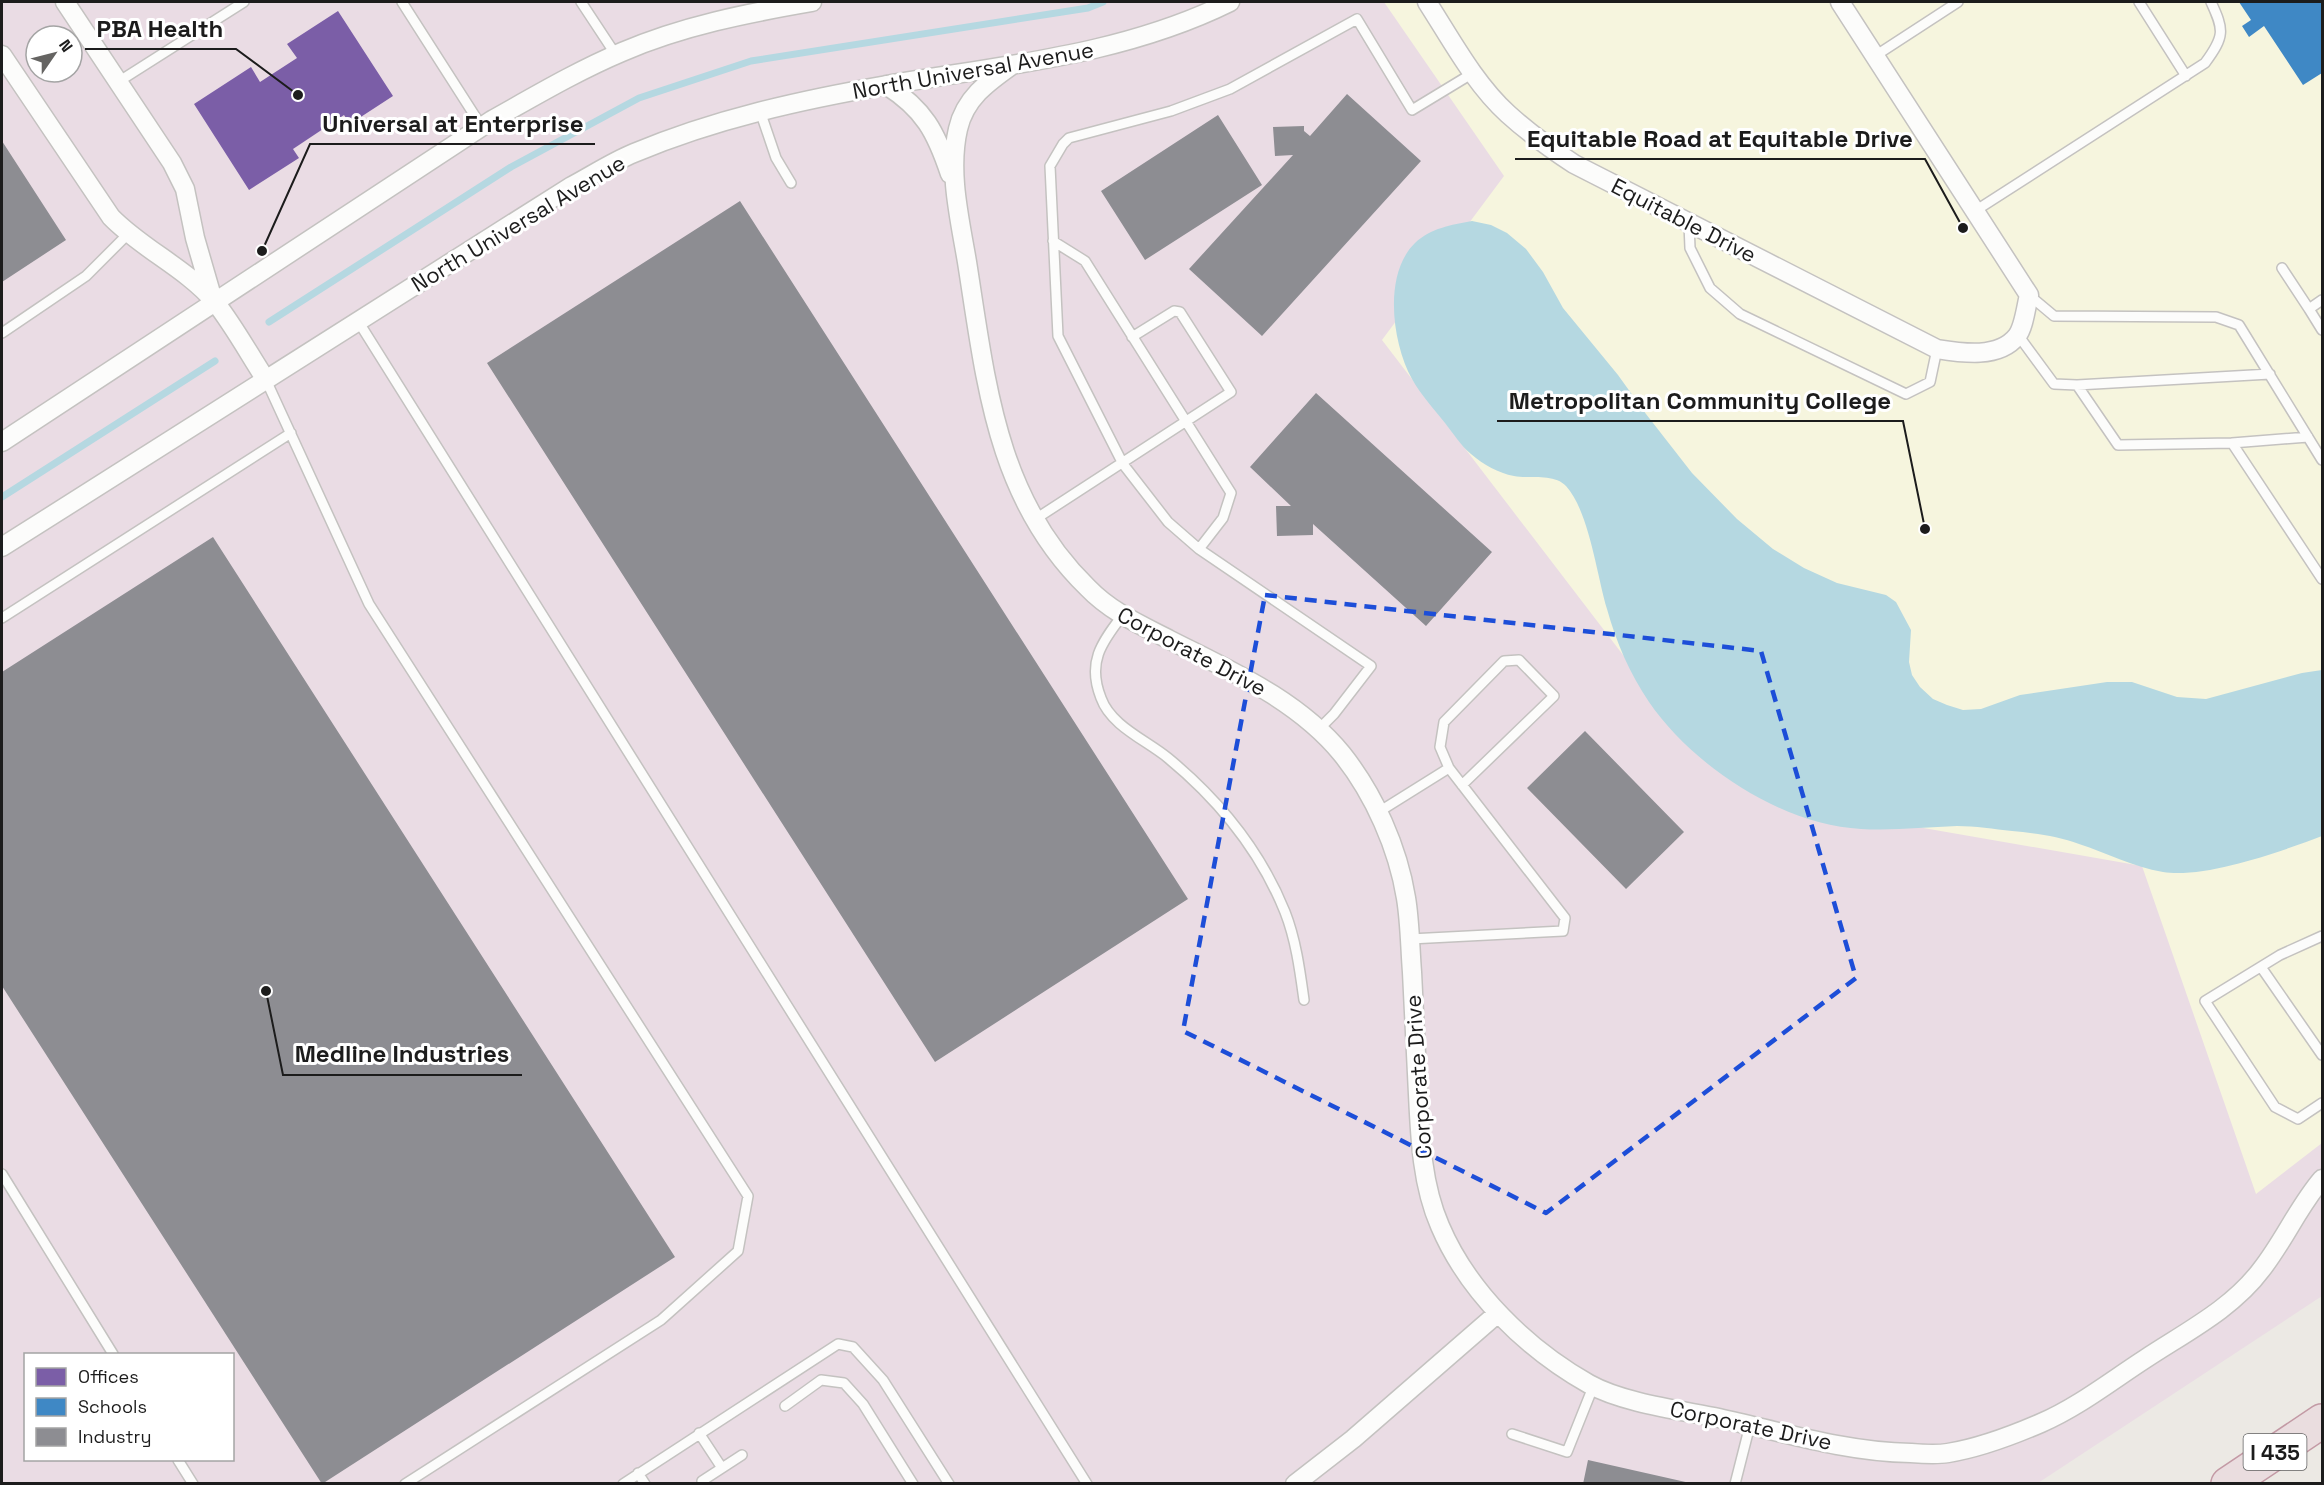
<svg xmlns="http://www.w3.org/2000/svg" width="2324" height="1485" font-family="'Space Grotesk',sans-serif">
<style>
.industrial{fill:#eadce4;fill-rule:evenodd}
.education{fill:#f6f5de}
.water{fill:#b5d8e1}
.offices{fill:#7b5ea7}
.schools{fill:#3f88c5}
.industry{fill:#8d8d92}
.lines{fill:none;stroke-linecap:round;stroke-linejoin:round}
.stream{stroke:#b5d8e1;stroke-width:7}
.lane-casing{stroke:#c4c2c0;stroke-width:12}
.street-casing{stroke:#c4c2c0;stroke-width:21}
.highway-casing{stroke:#c39aa5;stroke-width:36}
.lane{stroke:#fcfcfb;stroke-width:9}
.street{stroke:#fcfcfb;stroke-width:18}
.highway{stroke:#eadddf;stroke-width:33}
.marked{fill:none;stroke:#1d4ed8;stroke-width:4.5;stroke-dasharray:12 8;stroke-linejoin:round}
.labels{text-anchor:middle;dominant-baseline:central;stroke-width:6;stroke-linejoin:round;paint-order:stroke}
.shield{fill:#fff;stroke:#606060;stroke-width:1.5}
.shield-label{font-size:21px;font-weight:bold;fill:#1c1c1c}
.street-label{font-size:22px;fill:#1c1c1c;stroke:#fff}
.leader{fill:none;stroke:#1c1c1c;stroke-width:2}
.callout-dot{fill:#1c1c1c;stroke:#fff;stroke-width:2}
.callout-label{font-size:24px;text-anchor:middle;font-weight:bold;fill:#1c1c1c;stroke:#fff;stroke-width:6;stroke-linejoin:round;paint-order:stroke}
</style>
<rect width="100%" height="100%" fill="#ece9e4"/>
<path class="industrial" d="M 2,2 L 2322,2 L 2322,1296 L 2038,1483 L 2,1484 ZM 36,36 L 72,36 L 72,72 L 36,72 ZM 26,1354 L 232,1354 L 232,1460 L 26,1460 Z"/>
<path class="education" d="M 1384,2 L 2322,2 L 2322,1143 L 2256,1194 L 2142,866 L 1797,806 L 1672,719 L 1382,340 L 1504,176 Z"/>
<path class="water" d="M 1472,221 L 1491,225 L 1507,233 L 1526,249 L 1543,272 L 1563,308 L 1618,375 L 1646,414 L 1692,473 L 1737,519 L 1773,549 L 1804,568 L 1837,583 L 1886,595 L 1896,602 L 1911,630 L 1909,662 L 1912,675 L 1920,687 L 1933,699 L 1947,705 L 1963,710 L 1981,709 L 2020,695 L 2107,682 L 2132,682 L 2177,697 L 2206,699 L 2302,673 L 2322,670 L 2322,836 C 2283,851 2204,879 2163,872 C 2133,867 2107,853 2079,844 C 2058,836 2033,833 2012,831 C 1994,829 1975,826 1957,826 C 1925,827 1893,831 1861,829 C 1782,825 1693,766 1649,702 C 1630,674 1616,642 1607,609 C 1597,576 1589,511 1566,486 C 1554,473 1530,479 1514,476 C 1498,473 1484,465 1471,454 C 1461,446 1453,433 1445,423 C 1434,409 1421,395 1412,379 C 1392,343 1383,274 1415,243 C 1431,228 1451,225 1472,221 Z"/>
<path class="offices" d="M 338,11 L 393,96 L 350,124 L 344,115 L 293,149 L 299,158 L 249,190 L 194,104 L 251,67 L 260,82 L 297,58 L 287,44 Z"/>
<path class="schools" d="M 2239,2 L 2322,2 L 2322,73 L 2303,85 L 2264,26 L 2249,37 L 2242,26 L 2251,20 Z"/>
<path class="industry" d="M 1347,94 L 1421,161 L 1262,336 L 1189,269 L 1293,155 L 1275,156 L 1273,127 L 1304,126 L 1304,131 L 1310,136 Z
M 1218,115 L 1262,185 L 1145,260 L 1101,191 Z
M 2,141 L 66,240 L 2,282 Z
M 740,201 L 1188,899 L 935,1062 L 487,363 Z
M 1316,393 L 1492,552 L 1426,626 L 1313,524 L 1313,535 L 1277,536 L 1276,506 L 1291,506 L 1250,467 Z
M 213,537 L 675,1257 L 322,1484 L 2,986 L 2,672 Z
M 1585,731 L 1684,832 L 1626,889 L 1527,788 Z
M 1588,1460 L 1690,1483 L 1690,1484 L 1583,1484 Z"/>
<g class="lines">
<path class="stream" d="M 269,322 L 511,167 L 639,98 L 751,61 L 1088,8 L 1103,2
M 2,497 L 215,361"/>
<defs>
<path id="lane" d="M 402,2 L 482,127
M 581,2 L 616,55
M 2139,2 L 2186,76
M 1875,56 L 1958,2
M 118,82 L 244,2
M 760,111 L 776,158 L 791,183
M 1975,211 L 2205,63 C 2225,36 2224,30 2211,2
M 1689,224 L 1690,248 L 1710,288 L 1740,314 L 1906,394 L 1930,382 L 1937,349
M 1053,241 L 1085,261 L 1231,493 L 1223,518 L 1199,549
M 2282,268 L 2309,309 L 2322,300
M 2029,295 L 2054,316 L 2216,317 L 2239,325 L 2322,460
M 2309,309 L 2322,330
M 358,321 L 1087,1484
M 2,333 L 86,276 L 128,234
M 2018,335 L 2054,384 L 2077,385 L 2118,445 L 2232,443 L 2322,579
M 266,380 L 369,604 L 748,1196 L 738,1251 L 661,1320 L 405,1484
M 2077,385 L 2270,374
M 2232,443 L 2308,437
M 1034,520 L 1231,392 L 1180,312 L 1174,311 L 1132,337
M 1122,616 C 1101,643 1087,663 1101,698 C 1111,726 1146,740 1168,758 C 1219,800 1260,850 1285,912 C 1296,940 1300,971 1304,1000
M 2,618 L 291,433
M 1319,729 L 1334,714 L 1371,666 L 1199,549 L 1168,522 L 1123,464 L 1058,336 L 1050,166 L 1063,144 L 1069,138 L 1171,111 L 1230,89 L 1357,19 L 1412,110 L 1473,73
M 1449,768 L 1440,747 L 1444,722 L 1504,661 L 1519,660 L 1554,696 L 1462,785
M 1377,813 L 1449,768 L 1565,918 L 1563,931 L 1410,939
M 2322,936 L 2280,955 L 2205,1001 L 2275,1107 L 2298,1119 L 2322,1103
M 2261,967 L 2322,1055
M 2,1174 L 113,1354
M 785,1406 L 821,1380 L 844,1383 L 863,1404 L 913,1484
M 699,1433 L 722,1468
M 1512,1434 L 1567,1452 L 1593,1387
M 178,1460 L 193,1484
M 638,1473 L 645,1484
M 702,1481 L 742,1455
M 623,1484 L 838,1344 L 853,1347 L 883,1380 L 949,1484
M 1735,1484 L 1750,1425"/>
<path id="street" d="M 65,2 L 172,163 L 185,189 L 195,238 L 213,300
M 1427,2 C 1451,39 1474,83 1508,114 C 1529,133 1551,149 1574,164 L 1937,349 C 1962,353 1999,359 2017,336 C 2024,327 2026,307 2029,295 L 1840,2
M 2,55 L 111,217 C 142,249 186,268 215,302 C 234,326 249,354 266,380
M 1012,65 C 988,82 965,98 958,129 C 948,172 960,220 967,262 C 986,382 996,499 1088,588 C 1111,612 1141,625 1170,640 C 1231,671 1298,700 1342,754 C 1374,794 1398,848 1406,898 C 1410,922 1410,947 1412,972 C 1414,1012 1416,1053 1418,1094 C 1420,1138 1422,1185 1440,1226 C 1468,1292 1527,1349 1589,1384 C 1623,1403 1680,1410 1719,1418 C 1782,1432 1846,1452 1911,1453 C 1923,1454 1936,1455 1948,1453 C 1979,1448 2011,1436 2041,1423 C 2078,1407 2111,1381 2145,1359 C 2184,1333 2232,1309 2261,1270 C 2284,1241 2298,1207 2322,1179
M 886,85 C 924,109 936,132 950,174
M 2,442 L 492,120 C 535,96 577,71 622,52 C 682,26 748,13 812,2
M 2,547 L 570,187 C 591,176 612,162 634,153 C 715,119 801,100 887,85 C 1004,65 1123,55 1230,2
M 1295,1484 L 1353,1439 L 1498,1313"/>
<path id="highway" d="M 2228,1484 L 2322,1421"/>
</defs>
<use href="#lane" class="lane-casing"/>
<use href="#street" class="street-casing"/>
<use href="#highway" class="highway-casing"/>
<use href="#lane" class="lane"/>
<use href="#street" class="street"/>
<use href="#highway" class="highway"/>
</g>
<path class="marked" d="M 1265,595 L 1761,651 L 1856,978 L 1546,1213 L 1183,1031 Z"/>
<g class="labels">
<rect class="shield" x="2243.5" y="1434" width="63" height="36" rx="4.5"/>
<g class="shield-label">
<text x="2275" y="1452">I 435</text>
</g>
<g class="street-label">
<text transform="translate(973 70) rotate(-10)">North Universal Avenue</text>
<text transform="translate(1684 220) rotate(27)">Equitable Drive</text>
<text transform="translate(518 223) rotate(-31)">North Universal Avenue</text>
<text transform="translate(1192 651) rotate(28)">Corporate Drive</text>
<text transform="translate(1418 1077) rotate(-94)">Corporate Drive</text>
<text transform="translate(1751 1425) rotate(12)">Corporate Drive</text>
</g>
</g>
<path class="leader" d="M298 95L236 49H85M262 251L310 144H595M1963 228L1925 159H1515M1925 529L1903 421H1497M266 991L283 1075H522"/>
<g class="callout-dot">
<circle cx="298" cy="95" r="6"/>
<circle cx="262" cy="251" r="6"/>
<circle cx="1963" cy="228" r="6"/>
<circle cx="1925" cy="529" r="6"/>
<circle cx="266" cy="991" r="6"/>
</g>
<g class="callout-label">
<text x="160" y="37">PBA Health</text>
<text x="453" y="132">Universal at Enterprise</text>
<text x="1720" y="147">Equitable Road at Equitable Drive</text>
<text x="1700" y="409">Metropolitan Community College</text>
<text x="402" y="1062">Medline Industries</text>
</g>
<rect width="2324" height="1485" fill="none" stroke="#1c1c1c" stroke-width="6"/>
<rect x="24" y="1353" width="210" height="108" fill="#ffffff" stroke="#a4a4a4" stroke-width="1.5"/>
<rect x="36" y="1368" width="30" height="18" fill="#7b5ea7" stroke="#a4a4a4" stroke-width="1.5"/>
<text x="78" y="1383" font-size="18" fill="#1c1c1c">Offices</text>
<rect x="36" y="1398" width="30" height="18" fill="#3f88c5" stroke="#a4a4a4" stroke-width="1.5"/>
<text x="78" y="1413" font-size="18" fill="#1c1c1c">Schools</text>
<rect x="36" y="1428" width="30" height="18" fill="#8d8d92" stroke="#a4a4a4" stroke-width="1.5"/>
<text x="78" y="1443" font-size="18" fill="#1c1c1c">Industry</text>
<g transform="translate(54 54) rotate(55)"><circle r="28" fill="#ffffff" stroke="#a4a4a4" stroke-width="1.5"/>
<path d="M0-4.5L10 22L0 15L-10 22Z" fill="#656462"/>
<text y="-9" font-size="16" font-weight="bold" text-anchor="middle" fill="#1c1c1c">N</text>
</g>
</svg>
